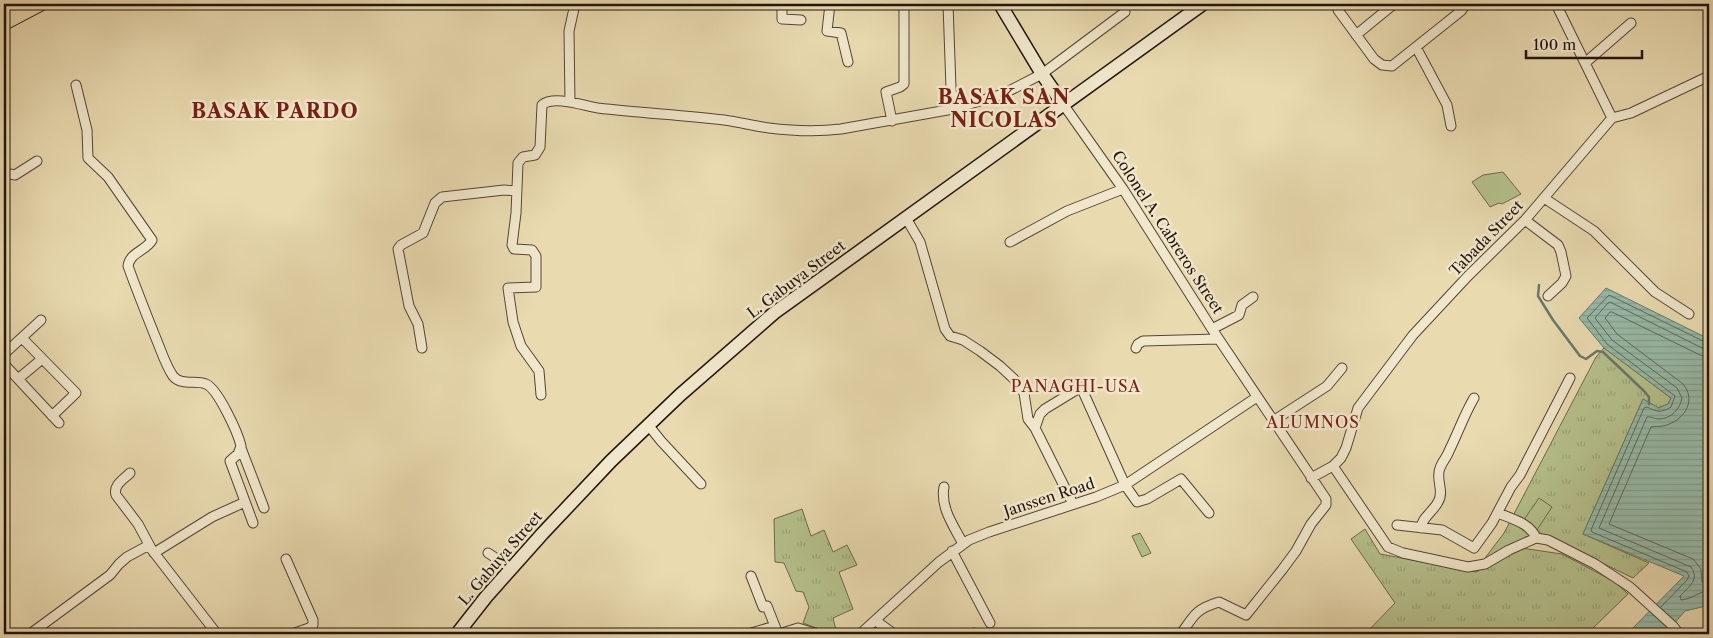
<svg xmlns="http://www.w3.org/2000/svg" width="1713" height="638" font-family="'Libre Caslon Text',serif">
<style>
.grass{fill:url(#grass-tufts);stroke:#6b6a4c}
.pitch{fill:#b5c08c;stroke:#6b6a4c}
.water{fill:url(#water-rules);stroke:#68796a}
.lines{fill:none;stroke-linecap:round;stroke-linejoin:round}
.shore{stroke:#5c685a;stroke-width:1}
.stream{stroke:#68796a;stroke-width:2.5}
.street-casing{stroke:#534635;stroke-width:11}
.secondary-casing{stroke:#21150c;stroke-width:15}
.primary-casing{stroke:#21150c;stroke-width:16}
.street{stroke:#f1e7cc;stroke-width:9}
.secondary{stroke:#f1e7cc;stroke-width:12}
.primary{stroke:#e9dab0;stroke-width:14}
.labels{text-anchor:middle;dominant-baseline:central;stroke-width:5;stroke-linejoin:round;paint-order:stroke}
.street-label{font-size:15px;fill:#21150c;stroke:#f1e7cc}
.neighbourhood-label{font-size:16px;letter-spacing:1px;fill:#7a1f14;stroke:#f1e7cc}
.district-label{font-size:20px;font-weight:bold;letter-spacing:1px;fill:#7a1f14;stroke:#f1e7cc}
</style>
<defs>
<pattern id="grass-tufts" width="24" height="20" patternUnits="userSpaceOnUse" patternTransform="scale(1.25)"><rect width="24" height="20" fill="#b5c08c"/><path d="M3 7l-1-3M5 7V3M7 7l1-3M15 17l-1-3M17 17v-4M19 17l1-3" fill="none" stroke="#9ba478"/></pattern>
<pattern id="water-rules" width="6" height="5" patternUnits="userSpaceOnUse" patternTransform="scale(1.25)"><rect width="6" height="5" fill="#97bba9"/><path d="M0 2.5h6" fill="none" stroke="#82a090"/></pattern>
</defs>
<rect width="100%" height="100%" fill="#e9dab0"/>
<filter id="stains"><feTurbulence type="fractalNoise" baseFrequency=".004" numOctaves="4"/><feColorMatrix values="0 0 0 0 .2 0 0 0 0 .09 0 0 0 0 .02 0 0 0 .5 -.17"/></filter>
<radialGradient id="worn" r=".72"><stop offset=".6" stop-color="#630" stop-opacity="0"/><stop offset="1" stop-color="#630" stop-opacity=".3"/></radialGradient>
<path class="grass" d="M 1604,348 L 1671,398 L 1668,404 L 1658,408 L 1643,399 L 1583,534 L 1649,563 L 1633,578 L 1540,533 L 1505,548 L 1482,562 L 1504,533 L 1596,357 Z
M 802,509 L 811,536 L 824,530 L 833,552 L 847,545 L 857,565 L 839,572 L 853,609 L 833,618 L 837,634 L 832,634 L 803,623 L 809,607 L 803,592 L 796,591 L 784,563 L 775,562 L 774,519 Z
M 1365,529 L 1380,554 L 1476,572 L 1521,548 L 1562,554 L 1615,582 L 1628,594 L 1587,634 L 1365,634 L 1395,603 L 1351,539 Z"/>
<path class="pitch" d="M 1503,172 L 1521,194 L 1502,204 L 1499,203 L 1490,207 L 1472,182 L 1483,175 Z
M 1539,498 L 1552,507 L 1537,530 L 1523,521 Z
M 1140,533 L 1151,553 L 1142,557 L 1132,536 Z"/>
<path class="water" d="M 1606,288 L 1709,339 L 1709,600 L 1702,607 L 1685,611 L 1665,634 L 1627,634 L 1684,576 L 1583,534 L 1643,399 L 1659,408 L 1668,404 L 1671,398 L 1604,348 L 1579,318 Z"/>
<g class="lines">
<path class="shore" d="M 1709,349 L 1702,348 L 1610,302 L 1608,303 L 1595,318 L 1612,340 L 1677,388 L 1682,398 C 1680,409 1671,419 1659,419 C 1654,419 1651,416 1647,417 L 1599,528 L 1691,567 C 1700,579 1689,587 1680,596 L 1681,600 C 1693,599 1699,591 1709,591
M 1709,357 L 1700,355 L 1612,312 L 1610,312 L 1605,318 L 1617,334 L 1683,384 C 1698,402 1682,422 1663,426 C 1659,427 1655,426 1651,427 L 1609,524 L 1693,559 L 1701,569 L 1702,582 L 1709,583
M 1661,607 L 1687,580 L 1689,576 L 1687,572 L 1592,532 L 1591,530 L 1644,408 L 1647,407 C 1657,412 1661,413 1671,407 L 1675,396 L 1607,344 L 1587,318 L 1609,295 L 1705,342 L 1709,343"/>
<path class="stream" d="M 1539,285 L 1538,296 L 1553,320 L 1580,356 L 1586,359 L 1597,351 L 1603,352 L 1644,391 L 1649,397 L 1649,404"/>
<defs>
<path id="street" d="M 782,4 L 782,19 L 801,20
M 830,4 L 827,31 L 841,33 L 848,62
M 948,4 L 951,88 L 953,109
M 1339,4 L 1338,10 L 1374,59 L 1382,65 L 1392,66 L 1461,11 L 1466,4
M 1556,4 L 1612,118
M 1356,35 L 1394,4
M 1416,47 L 1447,105 L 1451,126
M 1585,63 L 1631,23
M 76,85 L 87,130 L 88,158 L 108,177 L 152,240 C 146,251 130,252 128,266 C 137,291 147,316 157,341 C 162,353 166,366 173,376 C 181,386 196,380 206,384 C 218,389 238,433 241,446 L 238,454 L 230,461 L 253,523
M 570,102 L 569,31 L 575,4
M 1063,104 L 1123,189 L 1212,329 L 1326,499 L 1326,505 L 1311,524 L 1296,551 L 1282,570 L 1246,615 L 1219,602 C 1196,609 1194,615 1181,634
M 1612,118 L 1631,113 L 1709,76
M 892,121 L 886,92 L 900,87 L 904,84 L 904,4
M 4,173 L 15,175 L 37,161
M 1544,198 L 1594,231 L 1655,292 L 1689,314
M 906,218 L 920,242 L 945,329 L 950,336 L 963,340 L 980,351 L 1000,366 L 1014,379 L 1024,393 L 1028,419 L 1035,428 L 1073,504
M 1525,220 L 1558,245 L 1561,252 L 1566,276 L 1562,283 L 1548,296
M 1010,242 L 1067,211 L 1123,189
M 1212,329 L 1239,315 L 1242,305 L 1253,297
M 22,338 L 76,393 L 52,416
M 422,348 L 418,324 L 409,306 L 398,249 L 401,245 L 423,233 L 435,203 L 442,197 L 504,190 L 516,191
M 1136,348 L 1138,344 L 1143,341 L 1218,339
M 4,354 L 41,320
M 4,364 L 59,423
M 18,379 L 42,359
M 541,395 L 539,371 L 521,346 L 513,322 L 508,288 L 536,287 L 536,256 L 532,250 L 514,249 L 512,245 L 516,213 L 518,163 L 523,157 L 535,155 L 540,147 L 542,105 C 554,95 584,106 598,108 C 640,113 682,115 724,120 C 739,122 754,126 769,128 C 793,131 817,132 841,129 L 953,109 L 1003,94 L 1042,74 L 1125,12
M 1273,421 L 1327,386 L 1342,368
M 649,426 L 661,441 L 701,484
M 1035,428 L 1040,414 L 1045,409 L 1081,387 L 1125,485 L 1137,502 L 1147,499 L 1181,479 L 1209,513
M 241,448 L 264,508
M 1333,466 L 1388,547 L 1403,553 L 1468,567 L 1485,564 L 1509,550 L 1536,538 L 1548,540 L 1595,564 L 1630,587 L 1673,626 L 1679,634
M 130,473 C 123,480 113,485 116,495 L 138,524 L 152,550 L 217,634
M 1311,478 L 1333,466 L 1341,458 L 1346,448 L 1358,408 L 1413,335 L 1468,276 L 1525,220 L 1612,118
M 944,487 C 940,508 954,526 963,544
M 1498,513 C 1512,519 1530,523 1536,538
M 1397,525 L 1442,530 L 1474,548 L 1492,523 L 1511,487 L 1520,475 L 1570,378
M 1421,528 C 1422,517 1433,512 1438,502 C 1445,491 1435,479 1440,468 C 1442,462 1447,457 1449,451 C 1458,433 1464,415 1474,398
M 952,551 L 990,623
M 154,553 L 212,517 L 245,502
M 488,553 L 511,568
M 286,559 L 313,620 L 313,625 L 309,628 L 292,634
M 751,576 L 763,607 L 767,606 L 778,634
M 876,621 L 894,634
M 30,634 L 110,575 L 119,564 L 127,557 L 149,545
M 748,634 L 775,626
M 779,634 L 798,628 L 818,634
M 860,634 L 939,562 L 969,540 L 989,532 L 1096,497 L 1125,485 L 1257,397
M 973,634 L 974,633"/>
<path id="secondary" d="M 1000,4 L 1042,74 L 1063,104
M 457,634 L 486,597 L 543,533 L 611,461 L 680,395 L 774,313 L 1203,4"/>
<path id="primary" d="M 4,9 L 14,4
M 4,23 L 40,4"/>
</defs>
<use href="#street" class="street-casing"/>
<use href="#secondary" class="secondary-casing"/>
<use href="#primary" class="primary-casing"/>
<use href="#street" class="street"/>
<use href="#secondary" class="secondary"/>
<use href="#primary" class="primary"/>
</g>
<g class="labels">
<g class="street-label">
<text transform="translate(1168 232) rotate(57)">Colonel A. Cabreros Street</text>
<text transform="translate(1486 238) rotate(-46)">Tabada Street</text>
<text transform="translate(796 279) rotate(-37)">L. Gabuya Street</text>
<text transform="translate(1049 497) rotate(-18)">Janssen Road</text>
<text transform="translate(500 558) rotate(-49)">L. Gabuya Street</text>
</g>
<g class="neighbourhood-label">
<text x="1076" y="386">PANAGHI-USA</text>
<text x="1313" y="422">ALUMNOS</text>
</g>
<g class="district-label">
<text x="1004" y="97">BASAK SAN<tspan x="1004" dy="23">NICOLAS</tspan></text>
<text x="275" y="111">BASAK PARDO</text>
</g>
</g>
<rect width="1713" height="638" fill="none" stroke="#e9dab0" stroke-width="20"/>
<rect x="5" y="5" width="1703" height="628" fill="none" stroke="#21150c" stroke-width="2.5"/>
<rect x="10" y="10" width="1693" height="618" fill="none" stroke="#21150c"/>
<path d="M1526 50v8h116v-8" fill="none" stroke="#21150c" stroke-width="2.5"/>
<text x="1533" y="50" font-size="15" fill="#21150c" stroke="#f1e7cc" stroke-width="4" paint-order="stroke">100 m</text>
<rect width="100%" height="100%" filter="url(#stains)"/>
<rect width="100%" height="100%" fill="url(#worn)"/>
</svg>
